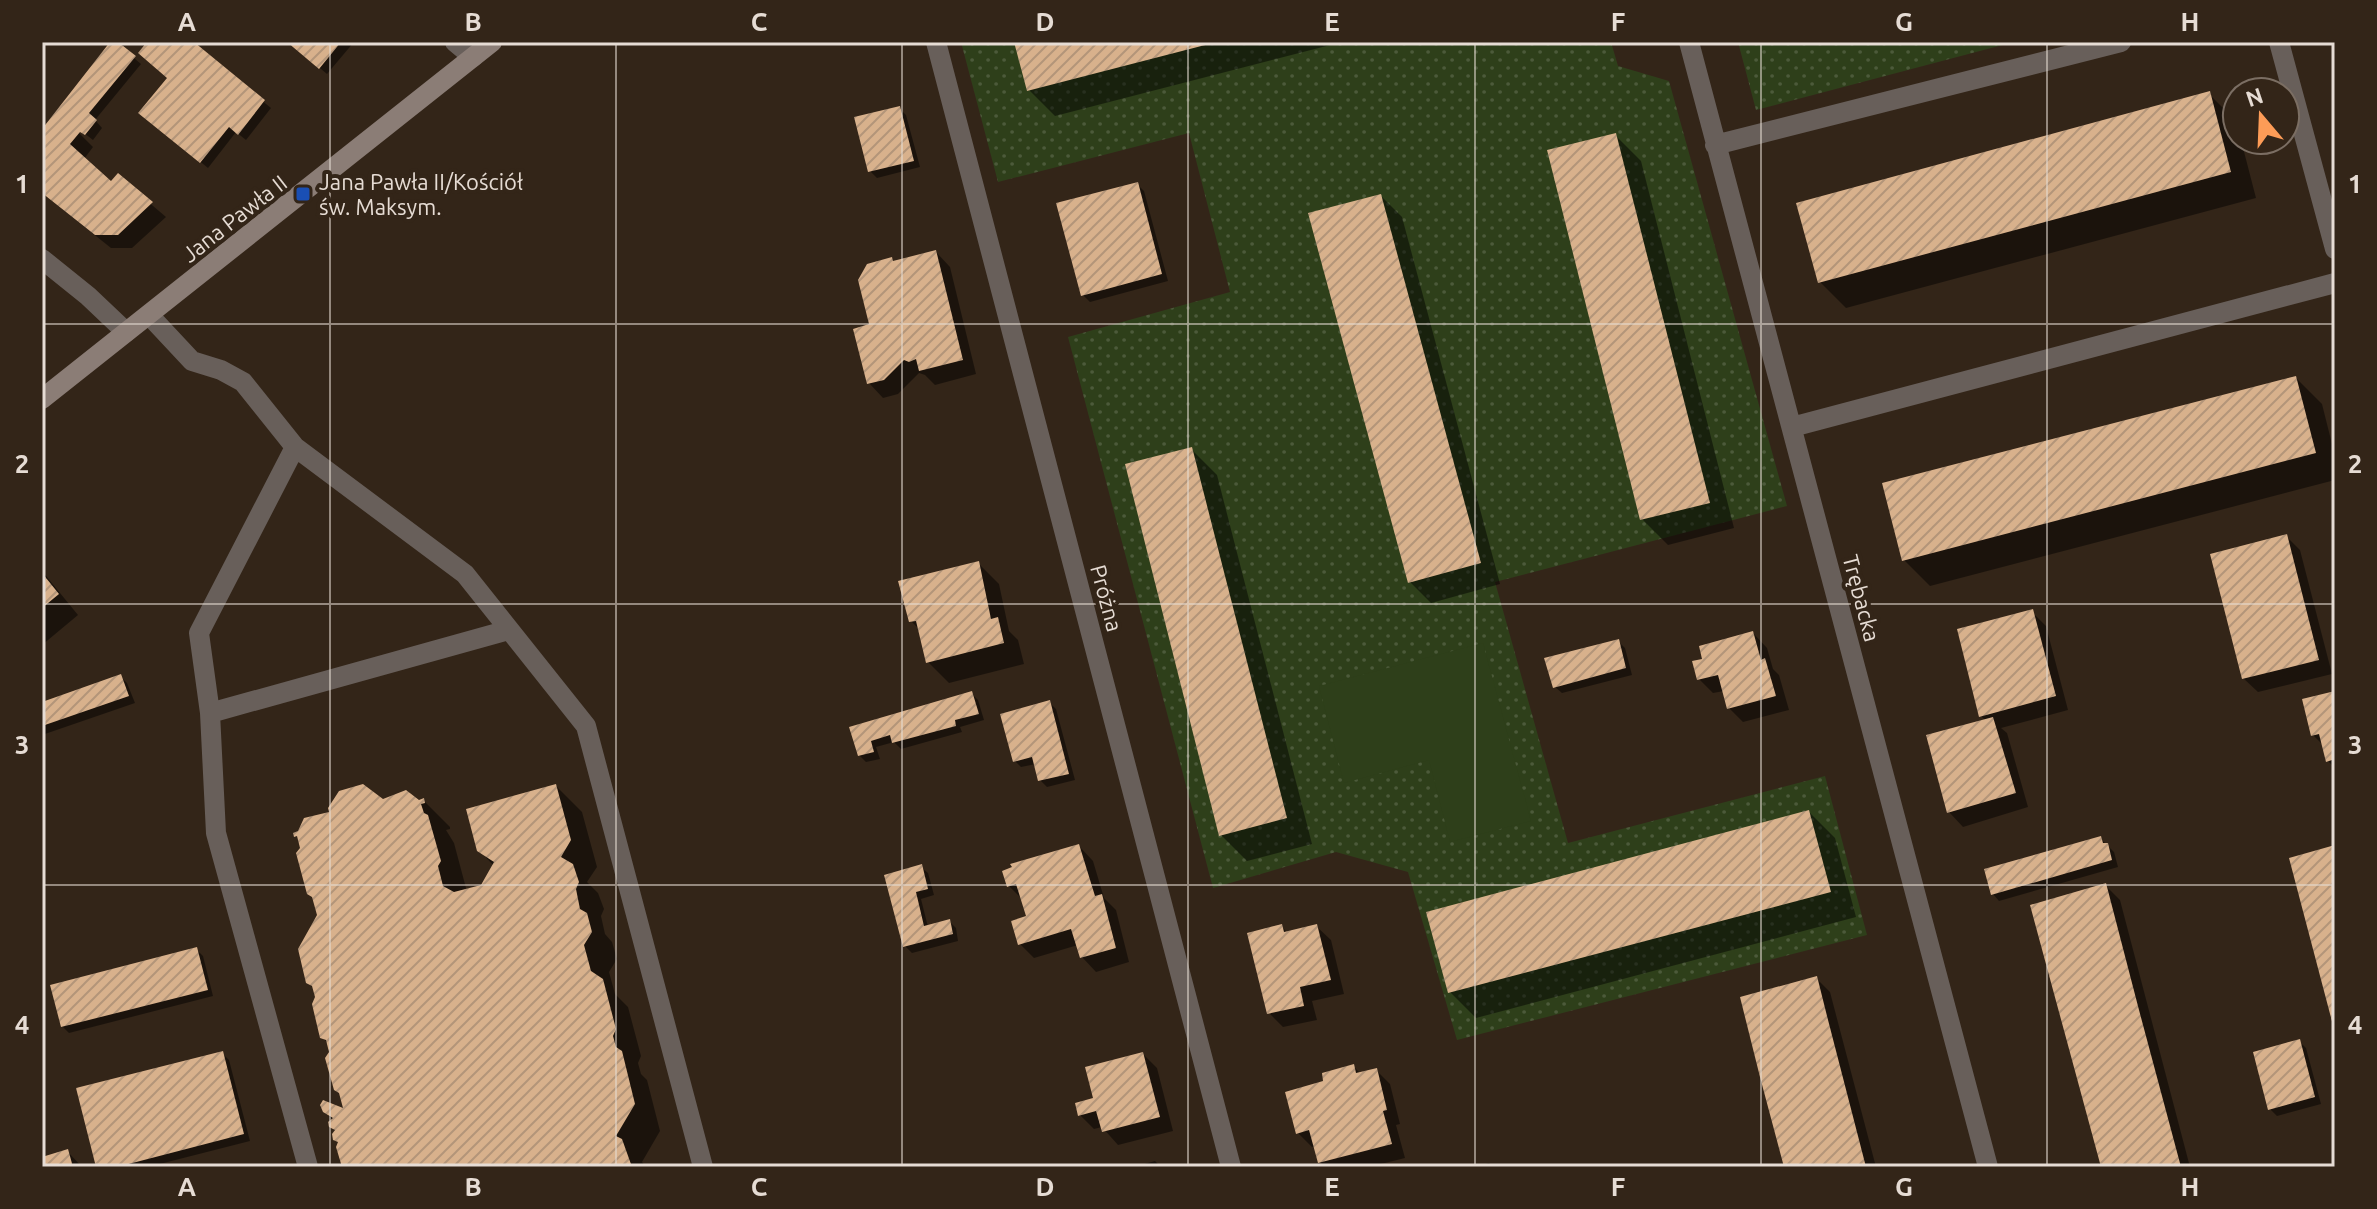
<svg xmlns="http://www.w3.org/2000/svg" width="2377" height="1209" font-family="Ubuntu,sans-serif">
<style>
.grass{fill:url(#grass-dots)}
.park{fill:#2e3f1a}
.shadow{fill:#0007}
.building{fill:url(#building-hatch)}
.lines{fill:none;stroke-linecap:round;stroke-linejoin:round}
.lane{stroke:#685f5a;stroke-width:20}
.street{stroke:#685f5a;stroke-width:20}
.secondary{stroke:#8b7d76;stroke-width:20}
.grid{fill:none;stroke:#e6dcd4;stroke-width:2;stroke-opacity:0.55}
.transit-dot{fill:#1a4fb4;stroke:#332518;stroke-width:3}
.labels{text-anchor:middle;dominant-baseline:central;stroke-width:8;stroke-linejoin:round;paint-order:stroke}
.poi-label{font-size:22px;fill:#e6dcd4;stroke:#332518;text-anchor:start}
.street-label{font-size:22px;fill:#e6dcd4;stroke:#332518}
.neatline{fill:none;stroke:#e6dcd4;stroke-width:3}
.grid-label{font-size:26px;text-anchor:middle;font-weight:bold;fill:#e6dcd4}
</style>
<defs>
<pattern id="grass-dots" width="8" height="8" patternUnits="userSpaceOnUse" patternTransform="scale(2)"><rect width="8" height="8" fill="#2e3f1a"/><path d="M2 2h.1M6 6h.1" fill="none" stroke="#4c5a3a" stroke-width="1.8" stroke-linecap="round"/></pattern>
<pattern id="building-hatch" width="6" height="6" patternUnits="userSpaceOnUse" patternTransform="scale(2)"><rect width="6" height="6" fill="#d8b18c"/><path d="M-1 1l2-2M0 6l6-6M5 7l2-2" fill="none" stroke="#b39579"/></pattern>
</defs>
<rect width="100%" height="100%" fill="#332518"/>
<path class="grass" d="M 961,42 L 1611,42 L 1618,66 L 1669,81 L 1787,506 L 1495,582 L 1568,843 L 1825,776 L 1867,935 L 1457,1040 L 1408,872 L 1336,852 L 1213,888 L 1068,337 L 1230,292 L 1189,133 L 998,182 Z
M 1738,42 L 2014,42 L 1756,110 Z"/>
<path class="park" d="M 1483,643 L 1531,821 L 1450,842 L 1429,760 L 1344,783 L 1319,686 Z"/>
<path class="shadow" d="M 112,42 L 115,42 L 141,64 L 95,120 L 102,128 L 93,140 L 80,130 L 78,132 L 93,147 L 84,159 L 111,184 L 118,176 L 166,217 L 132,248 L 111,248 L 42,193 L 42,131 Z
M 149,42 L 190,42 L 271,108 L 246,140 L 236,132 L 208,168 L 148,119 L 169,78 Z
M 289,42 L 354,42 L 327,74 Z
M 1016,42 L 1342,42 L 1055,116 L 1029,90 Z
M 2209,94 L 2235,120 L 2237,140 L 2241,140 L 2256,198 L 1846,308 L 1820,282 Z
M 899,108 L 906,115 L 920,167 L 877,178 L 870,171 Z
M 1615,135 L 1641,161 L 1734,528 L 1668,545 L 1642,519 Z
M 1137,184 L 1144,191 L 1168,281 L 1090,302 L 1083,295 Z
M 1381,196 L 1402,217 L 1500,584 L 1431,603 L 1410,582 Z
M 936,252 L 950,267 L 976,374 L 935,385 L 925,375 L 919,373 L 898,394 L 883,398 L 869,383 L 871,325 L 892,259 L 895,263 Z
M 2296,378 L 2322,404 L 2335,456 L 2335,480 L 1930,586 L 1904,560 Z
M 1191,449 L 1217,475 L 1312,844 L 1247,861 L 1221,835 Z
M 2286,536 L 2300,550 L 2332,674 L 2258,692 L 2243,678 Z
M 978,563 L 999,584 L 1009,631 L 1018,640 L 1024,664 L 949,683 L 928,662 L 920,630 L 911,621 Z
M 42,571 L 78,615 L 42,645 Z
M 2032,612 L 2046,626 L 2068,710 L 2001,728 L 2007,733 L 2028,807 L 1963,827 L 1949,812 L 1986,721 L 1981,716 Z
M 1753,633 L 1767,648 L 1773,669 L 1779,675 L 1789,710 L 1743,722 L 1729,708 L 1724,691 L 1713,693 L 1699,679 L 1705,660 Z
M 1618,641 L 1625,648 L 1632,675 L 1562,693 L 1555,687 Z
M 120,676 L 127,683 L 135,703 L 42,735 L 42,704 Z
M 971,693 L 978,700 L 984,720 L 960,727 L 962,732 L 901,749 L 894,742 L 876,747 L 880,759 L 866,762 L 859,755 L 852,728 Z
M 2335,694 L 2335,768 L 2328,761 L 2324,746 L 2313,735 Z
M 1049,702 L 1056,709 L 1075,780 L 1047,787 L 1040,780 L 1036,764 L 1021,767 L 1015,761 Z
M 556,786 L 582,812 L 597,867 L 587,882 L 598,893 L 604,909 L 601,916 L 605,934 L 612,942 L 617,959 L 609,972 L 615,994 L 628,1007 L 641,1056 L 638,1063 L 641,1074 L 647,1080 L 660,1131 L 642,1162 L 646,1167 L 344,1167 L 336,1132 L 331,1126 L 333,1120 L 324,1111 L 346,1111 L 329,1044 L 322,1037 L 315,990 L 308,982 L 382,802 L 424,801 L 450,827 L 450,829 L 446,830 L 454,843 L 466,888 L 464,891 L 483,887 L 494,866 L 479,850 Z
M 1809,812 L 1835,838 L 1856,917 L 1476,1018 L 1450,992 Z
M 2100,838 L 2114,852 L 2118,867 L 1999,901 L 1993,894 Z
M 1079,846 L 1093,861 L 1104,898 L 1116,910 L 1129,962 L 1096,972 L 1082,957 L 1078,945 L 1034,958 L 1020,944 L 1028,917 L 1023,900 L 1008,885 Z
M 921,867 L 928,873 L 934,895 L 921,899 L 928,927 L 949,921 L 956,928 L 958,941 L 912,953 L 905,946 Z
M 2105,885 L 2120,900 L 2190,1167 L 2103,1167 Z
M 1281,926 L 1288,933 L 1316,926 L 1331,940 L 1344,994 L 1312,1001 L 1317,1020 L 1283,1027 L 1269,1013 Z
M 196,949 L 203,956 L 213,996 L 69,1033 L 62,1026 Z
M 1816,978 L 1830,992 L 1876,1167 L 1786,1167 Z
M 2300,1042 L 2306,1048 L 2321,1104 L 2277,1116 L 2270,1109 Z
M 222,1053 L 229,1060 L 250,1141 L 148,1167 L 98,1167 Z
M 1143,1054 L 1157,1068 L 1173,1131 L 1118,1145 L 1102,1127 L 1094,1129 L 1080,1115 Z
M 1353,1066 L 1361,1074 L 1376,1070 L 1390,1084 L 1400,1124 L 1396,1125 L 1405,1158 L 1369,1167 L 1325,1167 L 1320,1162 L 1316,1146 L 1312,1147 L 1298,1133 L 1325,1083 Z
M 67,1151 L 82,1167 L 42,1167 L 42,1159 Z
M 1155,1161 L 1161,1167 L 1134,1167 Z
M 1489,1163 L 1493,1167 L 1475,1167 Z"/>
<path class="building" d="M 110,42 L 118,42 L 136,56 L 89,113 L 97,120 L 85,135 L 80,132 L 70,144 L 111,181 L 118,173 L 153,202 L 118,235 L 95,235 L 42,193 L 42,129 Z
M 147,42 L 194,42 L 265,100 L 238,135 L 229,127 L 200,163 L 138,113 L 167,78 L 138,53 Z
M 287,42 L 341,42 L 319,69 Z
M 1014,42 L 1213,42 L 1213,43 L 1027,91 Z
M 2210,91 L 2231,172 L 1818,283 L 1796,203 Z
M 900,106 L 914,161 L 868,172 L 854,117 Z
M 1616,133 L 1710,503 L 1640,520 L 1547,150 Z
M 1138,182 L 1162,274 L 1081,296 L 1056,203 Z
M 1381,194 L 1481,563 L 1408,583 L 1308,213 Z
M 936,250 L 963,360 L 919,371 L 916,359 L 909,362 L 904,360 L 884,380 L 867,384 L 853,329 L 869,324 L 858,280 L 867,264 L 892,257 L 893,261 Z
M 2296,376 L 2316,453 L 1902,561 L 1882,483 Z
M 1192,447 L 1287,818 L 1219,836 L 1125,464 Z
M 2287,534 L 2319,660 L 2242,679 L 2210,554 Z
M 979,561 L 991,619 L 998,617 L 1004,643 L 926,663 L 916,621 L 909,622 L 898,581 Z
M 42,573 L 59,594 L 42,608 Z
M 2033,609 L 2056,696 L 1979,717 L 1957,629 Z
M 1753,631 L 1761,660 L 1765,658 L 1776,696 L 1727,709 L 1718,675 L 1697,680 L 1692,661 L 1702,659 L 1699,646 Z
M 1619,639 L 1626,668 L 1553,688 L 1544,658 Z
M 121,674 L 129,696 L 42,726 L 42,702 Z
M 972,691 L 979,714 L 955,720 L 956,726 L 892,743 L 890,735 L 871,741 L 874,752 L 858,756 L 849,727 Z
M 2335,691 L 2335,759 L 2326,762 L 2319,734 L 2311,736 L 2302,699 Z
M 1050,700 L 1069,774 L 1038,781 L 1032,757 L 1013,762 L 1000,714 Z
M 1993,717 L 2016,793 L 1947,813 L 1926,735 Z
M 363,784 L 383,799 L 406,790 L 419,800 L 424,798 L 425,803 L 421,804 L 424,813 L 428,815 L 441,861 L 438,866 L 443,886 L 454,892 L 481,885 L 494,862 L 477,851 L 466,809 L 556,784 L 571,840 L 561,857 L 573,864 L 579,882 L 576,889 L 580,909 L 587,913 L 592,932 L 584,945 L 591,971 L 603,979 L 616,1029 L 613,1036 L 616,1047 L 622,1051 L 635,1104 L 616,1136 L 622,1139 L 632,1167 L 342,1167 L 336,1147 L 338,1142 L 333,1140 L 332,1134 L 335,1130 L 329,1127 L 328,1122 L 333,1118 L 323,1112 L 320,1105 L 323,1100 L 343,1108 L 339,1093 L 334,1090 L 325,1058 L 329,1052 L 326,1040 L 320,1038 L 312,1004 L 315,997 L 312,986 L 306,983 L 298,949 L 317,915 L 312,897 L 307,894 L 296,853 L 300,848 L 297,836 L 294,837 L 293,833 L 298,831 L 304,818 L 329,812 L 328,808 L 339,791 Z
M 1809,810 L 1831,892 L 1448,993 L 1426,912 Z
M 2101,836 L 2103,843 L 2108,843 L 2112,860 L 1991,895 L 1984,869 Z
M 1079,844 L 1095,896 L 1102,894 L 1116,948 L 1080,958 L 1071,929 L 1018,945 L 1011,921 L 1026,916 L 1016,884 L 1007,887 L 1002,871 L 1012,867 L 1010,864 Z
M 2335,845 L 2335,1029 L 2334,1029 L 2289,858 Z
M 922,864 L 928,889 L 916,892 L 924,926 L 950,919 L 953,934 L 903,947 L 884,875 Z
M 2106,883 L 2139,1010 L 2181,1167 L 2101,1167 L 2030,905 Z
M 1282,924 L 1284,932 L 1317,924 L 1331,980 L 1300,987 L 1304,1006 L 1267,1014 L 1247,933 Z
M 197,947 L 208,990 L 61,1027 L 50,985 Z
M 1817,976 L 1827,1016 L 1866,1167 L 1784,1167 L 1760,1077 L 1740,997 Z
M 2300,1039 L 2315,1097 L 2268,1110 L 2253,1052 Z
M 223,1051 L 244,1134 L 117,1167 L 96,1167 L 76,1088 Z
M 1143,1052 L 1160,1117 L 1102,1132 L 1096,1111 L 1078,1116 L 1075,1103 L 1093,1098 L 1085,1067 Z
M 1354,1064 L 1356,1073 L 1377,1068 L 1387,1110 L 1383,1111 L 1392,1144 L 1318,1163 L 1309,1130 L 1296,1134 L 1285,1092 L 1323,1081 L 1322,1073 Z
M 68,1149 L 73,1167 L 42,1167 L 42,1157 Z"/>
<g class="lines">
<path class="lane" d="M 149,315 L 192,361 L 221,370 L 243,382 L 295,447 L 465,574 L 586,726 L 703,1167
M 295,447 L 199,633 L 210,713 L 216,833 L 308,1167
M 210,713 L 509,630"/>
<path class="street" d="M 455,42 L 473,57
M 936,42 L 1231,1167
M 1689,42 L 1988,1167
M 2279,42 L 2335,249
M 1715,145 L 2121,42
M 42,259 L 88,296 L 126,332
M 1792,427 L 2335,283"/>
<path class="secondary" d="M 42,399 L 492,42"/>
</g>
<path class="grid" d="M 330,42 L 330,1167M 616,42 L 616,1167M 902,42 L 902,1167M 1188,42 L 1188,1167M 1475,42 L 1475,1167M 1761,42 L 1761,1167M 2047,42 L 2047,1167M 42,324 L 2335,324M 42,604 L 2335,604M 42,885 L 2335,885"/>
<rect class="transit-dot" x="295" y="186" width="16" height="16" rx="4"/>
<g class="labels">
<g class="poi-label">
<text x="319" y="181">Jana Pawła II/Kościół<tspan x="319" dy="25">św. Maksym.</tspan></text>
</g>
<g class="street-label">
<text transform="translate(234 218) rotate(-38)">Jana Pawła II</text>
<text transform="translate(1107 598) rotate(75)">Próżna</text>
<text transform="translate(1862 598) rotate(75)">Trębacka</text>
</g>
</g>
<rect width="2377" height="1209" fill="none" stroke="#332518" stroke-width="88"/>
<g transform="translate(2261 116) rotate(341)"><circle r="38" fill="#332518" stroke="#7b6e63" stroke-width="2"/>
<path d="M0-6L14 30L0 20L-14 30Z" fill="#fd9c57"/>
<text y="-12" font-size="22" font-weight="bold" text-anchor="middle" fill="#e6dcd4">N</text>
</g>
<rect x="44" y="44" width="2289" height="1121" class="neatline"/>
<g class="grid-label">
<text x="187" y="31">A</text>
<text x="473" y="31">B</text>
<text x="759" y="31">C</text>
<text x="1045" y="31">D</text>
<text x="1332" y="31">E</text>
<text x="1618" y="31">F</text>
<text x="1904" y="31">G</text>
<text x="2190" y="31">H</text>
<text x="22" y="193">1</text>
<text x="2355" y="193">1</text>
<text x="22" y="473">2</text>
<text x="2355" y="473">2</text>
<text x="22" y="754">3</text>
<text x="2355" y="754">3</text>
<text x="22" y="1034">4</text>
<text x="2355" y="1034">4</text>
<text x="187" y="1196">A</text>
<text x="473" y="1196">B</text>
<text x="759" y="1196">C</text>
<text x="1045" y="1196">D</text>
<text x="1332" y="1196">E</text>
<text x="1618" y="1196">F</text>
<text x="1904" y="1196">G</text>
<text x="2190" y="1196">H</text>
</g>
</svg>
